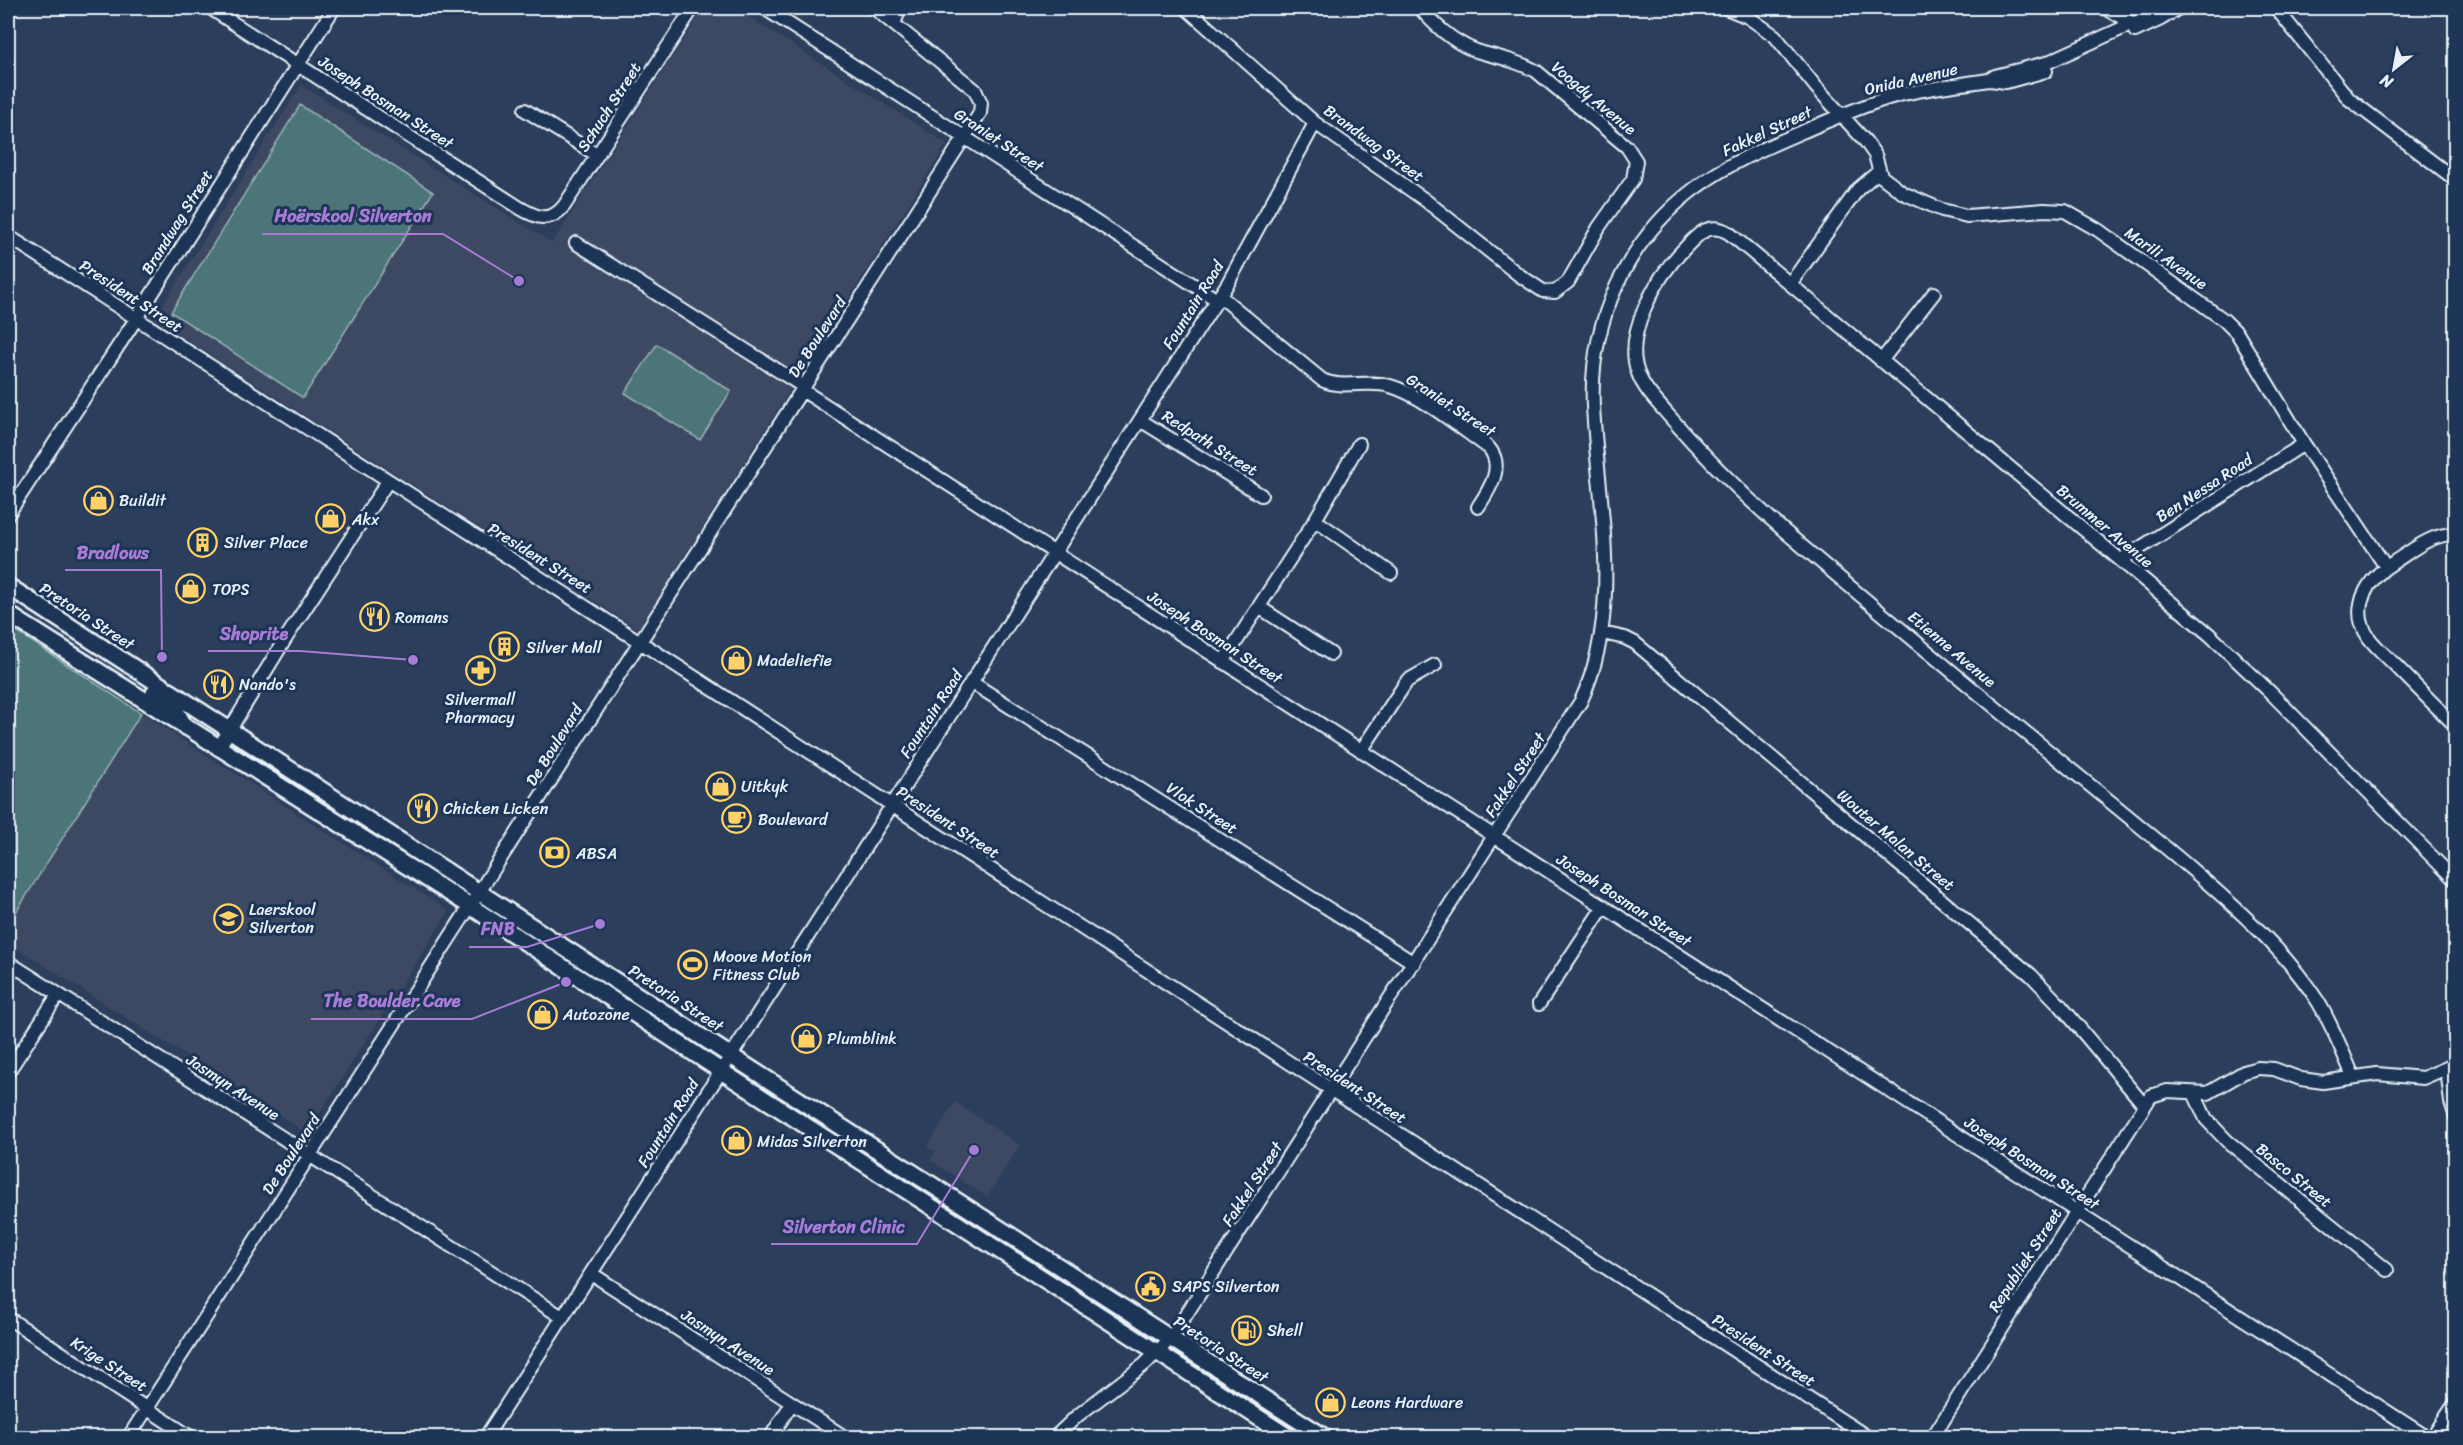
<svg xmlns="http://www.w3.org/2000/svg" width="2463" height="1445" font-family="Sriracha,sans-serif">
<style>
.built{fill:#3c4862}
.green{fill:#4b7478;stroke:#9ab2b8;stroke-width:1.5}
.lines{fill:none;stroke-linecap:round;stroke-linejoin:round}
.minor-casing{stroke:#e8f1f8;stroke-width:16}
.major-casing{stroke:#e8f1f8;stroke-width:20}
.minor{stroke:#1d3557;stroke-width:12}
.major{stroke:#1d3557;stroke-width:15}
.labels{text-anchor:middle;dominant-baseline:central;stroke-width:6;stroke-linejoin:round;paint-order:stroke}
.street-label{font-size:16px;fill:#e8f1f8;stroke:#1d3557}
.poi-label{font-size:16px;fill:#e8f1f8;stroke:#1d3557;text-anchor:start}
.leader{fill:none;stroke:#a77bd6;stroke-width:2}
.callout-dot{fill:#a77bd6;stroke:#1d3557;stroke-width:2}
.callout-label{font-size:18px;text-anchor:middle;font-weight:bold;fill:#a77bd6;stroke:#1d3557;stroke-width:6;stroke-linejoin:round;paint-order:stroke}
</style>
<rect width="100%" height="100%" fill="#2b3e5c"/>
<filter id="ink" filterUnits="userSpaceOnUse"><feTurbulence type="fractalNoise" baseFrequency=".0167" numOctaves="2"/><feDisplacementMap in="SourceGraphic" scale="12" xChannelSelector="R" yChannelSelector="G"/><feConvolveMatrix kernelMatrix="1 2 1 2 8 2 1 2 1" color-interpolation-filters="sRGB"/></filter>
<g filter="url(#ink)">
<path class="built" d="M 704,8 L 735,8 L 947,144 L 638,629 L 154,319 L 301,85 L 552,243 Z
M 141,713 L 449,911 L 307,1133 L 8,942 L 8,925 Z
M 955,1102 L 1020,1145 L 987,1197 L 930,1160 L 935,1152 L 927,1147 Z"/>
<path class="green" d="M 300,105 L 433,192 L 303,398 L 171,312 Z
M 657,344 L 731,391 L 700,440 L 625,393 Z
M 8,626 L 141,713 L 8,925 Z"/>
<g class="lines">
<defs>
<path id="minor" d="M 210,8 L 520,208 C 537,218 550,223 564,206 L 693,8
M 764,8 L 1217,300
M 1186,8 L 1315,123 L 1425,200 L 1519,275 L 1543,291 L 1555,292 L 1568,282 L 1599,227 L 1633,179 L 1636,161 L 1627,147 L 1536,71 C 1519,62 1502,58 1483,53 C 1457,46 1437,28 1420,8
M 1726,8 L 1748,17 L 1775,36 L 1816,87 L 1866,142 L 1875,155 L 1881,176 L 1903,193 L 1942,210 L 1967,216 L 2044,210 L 2065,211 L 2098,230 L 2224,320 L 2237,333 L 2304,444 L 2386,567
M 2105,8 L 2132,23
M 2276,8 L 2349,99 L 2456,180
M 894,24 L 900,8
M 2135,31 L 2161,19 L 2179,8
M 1990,80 L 2006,82 L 2046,71
M 525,110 L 597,155
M 8,236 L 640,642 L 1869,1438
M 576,243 L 804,387
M 1790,284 L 1858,189 L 1878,172
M 1220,296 L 1322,380 C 1343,390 1368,379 1390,386 C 1420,394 1462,429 1489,448 C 1505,467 1489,490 1478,507
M 1881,361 L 1934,293
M 802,390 L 2428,1438
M 1140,420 L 1261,495
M 8,514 L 136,319 L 334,8
M 1315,520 L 1391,573
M 2456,534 C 2432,533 2413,550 2394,562 C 2368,578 2348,608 2369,638 C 2378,650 2391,660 2401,671 C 2419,689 2437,708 2456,726
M 2121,560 L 2304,444
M 1259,607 L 1331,654
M 1602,633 L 1625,638 L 1635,643 L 2031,975 L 2061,1006 L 2144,1105
M 1223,662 L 1315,520 L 1359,444
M 971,682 L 1414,963
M 218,749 L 284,641 L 388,481
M 1361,751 L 1407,681 L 1435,665
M 8,962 L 562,1317
M 1539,1004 L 1604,906
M 2447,1069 L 2451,1102 L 2456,1117
M 8,1072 L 58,995
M 2353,1076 C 2342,1051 2332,1024 2317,1000 C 2285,951 2240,911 2196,873 C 2155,838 2112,803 2070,769 C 1978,693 1886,618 1795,540 C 1750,502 1709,462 1670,417 C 1659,404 1644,390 1638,373 C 1623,334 1657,276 1684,249 C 1698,234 1709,221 1729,233 L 2210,635 L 2271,693 L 2456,881
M 2194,1093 L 2206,1119 L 2227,1141 L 2387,1270
M 592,1274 L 846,1438
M 8,1318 L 192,1438
M 128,1438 L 980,113 L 981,103 L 975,90 L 874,8
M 485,1438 L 1228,283 L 1315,123
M 770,1438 L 792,1403
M 1054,1438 L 1077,1416 L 1145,1364 L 1171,1338 L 1581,701 C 1624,608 1598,503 1593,406 C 1589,322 1627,240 1694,189 C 1727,164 1764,148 1802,132 C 1832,119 1863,105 1895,96 C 1925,88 1958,85 1989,80 L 1995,76 L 2046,63 L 2167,8
M 1932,1438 L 2151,1096 L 2167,1091 L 2208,1093 L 2244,1072 L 2258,1068 L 2274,1069 L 2301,1079 L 2323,1082 L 2377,1074 L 2423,1078 L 2456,1064
M 2432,1438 L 2456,1402"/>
<path id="major" d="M 8,586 L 731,1056 L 1326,1438
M 8,614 L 470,906 L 721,1071 L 1290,1438
M 154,693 L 174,707 L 185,727"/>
</defs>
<use href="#minor" class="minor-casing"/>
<use href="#major" class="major-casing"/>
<use href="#minor" class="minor"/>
<use href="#major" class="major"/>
</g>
</g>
<defs>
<symbol id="shop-ring" viewBox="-11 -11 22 22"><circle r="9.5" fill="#1d3557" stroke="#ffd166" stroke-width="1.5"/><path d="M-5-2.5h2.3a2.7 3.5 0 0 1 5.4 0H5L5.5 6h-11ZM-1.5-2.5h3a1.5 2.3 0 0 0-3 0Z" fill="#ffd166"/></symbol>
<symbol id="building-ring" viewBox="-11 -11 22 22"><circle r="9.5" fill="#1d3557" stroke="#ffd166" stroke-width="1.5"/><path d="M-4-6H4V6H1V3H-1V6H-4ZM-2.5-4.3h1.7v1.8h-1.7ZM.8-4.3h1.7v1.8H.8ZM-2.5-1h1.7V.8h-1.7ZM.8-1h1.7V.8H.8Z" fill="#ffd166"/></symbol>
<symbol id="restaurant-ring" viewBox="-11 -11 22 22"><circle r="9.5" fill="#1d3557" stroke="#ffd166" stroke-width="1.5"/><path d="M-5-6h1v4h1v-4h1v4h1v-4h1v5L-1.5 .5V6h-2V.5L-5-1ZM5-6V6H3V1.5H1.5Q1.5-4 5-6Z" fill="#ffd166"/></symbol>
<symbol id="pharmacy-ring" viewBox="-11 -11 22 22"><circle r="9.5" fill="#1d3557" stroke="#ffd166" stroke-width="1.5"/><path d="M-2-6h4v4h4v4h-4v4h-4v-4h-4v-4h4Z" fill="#ffd166"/></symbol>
<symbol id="cafe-ring" viewBox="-11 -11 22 22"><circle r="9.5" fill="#1d3557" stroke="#ffd166" stroke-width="1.5"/><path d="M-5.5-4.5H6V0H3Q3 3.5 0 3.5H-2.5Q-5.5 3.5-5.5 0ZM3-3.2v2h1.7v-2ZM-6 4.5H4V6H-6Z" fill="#ffd166"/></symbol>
<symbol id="bank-ring" viewBox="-11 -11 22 22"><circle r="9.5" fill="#1d3557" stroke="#ffd166" stroke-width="1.5"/><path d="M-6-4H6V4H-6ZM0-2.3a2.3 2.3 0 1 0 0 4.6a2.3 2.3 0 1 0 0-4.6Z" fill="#ffd166"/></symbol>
<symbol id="school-ring" viewBox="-11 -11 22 22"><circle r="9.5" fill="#1d3557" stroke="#ffd166" stroke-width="1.5"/><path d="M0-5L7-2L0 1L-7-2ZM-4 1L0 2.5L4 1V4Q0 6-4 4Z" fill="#ffd166"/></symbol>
<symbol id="stadium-ring" viewBox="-11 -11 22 22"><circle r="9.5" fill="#1d3557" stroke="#ffd166" stroke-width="1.5"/><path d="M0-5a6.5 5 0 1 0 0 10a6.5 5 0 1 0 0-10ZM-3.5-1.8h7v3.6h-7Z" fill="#ffd166"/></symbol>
<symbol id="civic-ring" viewBox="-11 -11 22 22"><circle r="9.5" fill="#1d3557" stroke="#ffd166" stroke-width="1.5"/><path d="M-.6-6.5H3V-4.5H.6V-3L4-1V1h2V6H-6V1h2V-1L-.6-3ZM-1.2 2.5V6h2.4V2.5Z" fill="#ffd166"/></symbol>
<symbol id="fuel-ring" viewBox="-11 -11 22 22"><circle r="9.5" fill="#1d3557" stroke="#ffd166" stroke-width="1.5"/><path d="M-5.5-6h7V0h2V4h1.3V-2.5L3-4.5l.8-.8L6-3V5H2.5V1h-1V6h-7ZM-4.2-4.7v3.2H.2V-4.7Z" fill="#ffd166"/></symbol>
</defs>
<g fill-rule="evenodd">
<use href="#shop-ring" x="82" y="484" width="33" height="33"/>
<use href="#shop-ring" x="314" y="502" width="33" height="33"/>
<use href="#building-ring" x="186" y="526" width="33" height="33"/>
<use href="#shop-ring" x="174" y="572" width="33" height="33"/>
<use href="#restaurant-ring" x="358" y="600" width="33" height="33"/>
<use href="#building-ring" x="488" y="630" width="33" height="33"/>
<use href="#shop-ring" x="720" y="644" width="33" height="33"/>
<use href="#pharmacy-ring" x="464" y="654" width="33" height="33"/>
<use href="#restaurant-ring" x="202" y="668" width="33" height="33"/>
<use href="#shop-ring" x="704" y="770" width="33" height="33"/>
<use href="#restaurant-ring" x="406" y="792" width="33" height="33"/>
<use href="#cafe-ring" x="720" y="802" width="33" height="33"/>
<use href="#bank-ring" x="538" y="836" width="33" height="33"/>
<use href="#school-ring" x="212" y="902" width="33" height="33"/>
<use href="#stadium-ring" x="676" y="948" width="33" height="33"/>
<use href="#shop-ring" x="526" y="998" width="33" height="33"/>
<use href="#shop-ring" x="790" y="1022" width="33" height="33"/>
<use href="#shop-ring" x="720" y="1124" width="33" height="33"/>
<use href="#civic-ring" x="1134" y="1270" width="33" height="33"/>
<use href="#fuel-ring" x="1230" y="1314" width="33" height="33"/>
<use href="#shop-ring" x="1314" y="1386" width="33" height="33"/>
</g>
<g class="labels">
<g class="street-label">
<text transform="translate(1911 79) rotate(-13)">Onida Avenue</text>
<text transform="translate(1594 98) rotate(40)">Voogdy Avenue</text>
<text transform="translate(386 102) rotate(33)">Joseph Bosman Street</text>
<text transform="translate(609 107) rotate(-57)">Schuch Street</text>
<text transform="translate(1767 131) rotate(-25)">Fakkel Street</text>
<text transform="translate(999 140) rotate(33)">Graniet Street</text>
<text transform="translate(1374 143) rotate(36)">Brandwag Street</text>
<text transform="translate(177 222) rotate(-58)">Brandwag Street</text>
<text transform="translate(2166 258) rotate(35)">Marili Avenue</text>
<text transform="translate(131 296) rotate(33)">President Street</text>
<text transform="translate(1193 305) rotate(-58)">Fountain Road</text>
<text transform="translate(817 337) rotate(-57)">De Boulevard</text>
<text transform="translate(1451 405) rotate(33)">Graniet Street</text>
<text transform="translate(1210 443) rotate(32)">Redpath Street</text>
<text transform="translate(2204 488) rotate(-33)">Ben Nessa Road</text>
<text transform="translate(2105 526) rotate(40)">Brummer Avenue</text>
<text transform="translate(540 558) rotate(32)">President Street</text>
<text transform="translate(87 616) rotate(33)">Pretoria Street</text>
<text transform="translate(1215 637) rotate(33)">Joseph Bosman Street</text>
<text transform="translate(1952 649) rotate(40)">Etienne Avenue</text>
<text transform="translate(931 714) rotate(-57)">Fountain Road</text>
<text transform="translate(554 745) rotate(-58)">De Boulevard</text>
<text transform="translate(1515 775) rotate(-57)">Fakkel Street</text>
<text transform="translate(1202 808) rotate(33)">Vlok Street</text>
<text transform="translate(948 822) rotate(33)">President Street</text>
<text transform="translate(1896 840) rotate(40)">Wouter Malan Street</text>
<text transform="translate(1624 900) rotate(33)">Joseph Bosman Street</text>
<text transform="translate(676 998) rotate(33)">Pretoria Street</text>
<text transform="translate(233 1087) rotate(33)">Jasmyn Avenue</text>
<text transform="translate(1355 1087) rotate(33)">President Street</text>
<text transform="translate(668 1123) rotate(-58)">Fountain Road</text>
<text transform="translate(291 1154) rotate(-57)">De Boulevard</text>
<text transform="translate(2032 1163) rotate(33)">Joseph Bosman Street</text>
<text transform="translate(2294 1175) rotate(39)">Basco Street</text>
<text transform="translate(1252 1184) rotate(-57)">Fakkel Street</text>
<text transform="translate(2025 1260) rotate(-57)">Republiek Street</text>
<text transform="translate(728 1342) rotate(33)">Jasmyn Avenue</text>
<text transform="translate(1221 1349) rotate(33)">Pretoria Street</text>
<text transform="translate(1764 1350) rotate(33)">President Street</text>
<text transform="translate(109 1364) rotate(33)">Krige Street</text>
</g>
<g class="poi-label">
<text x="119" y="500">Buildit</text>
<text x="352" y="519">Akx</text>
<text x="224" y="542">Silver Place</text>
<text x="212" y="589">TOPS</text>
<text x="395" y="617">Romans</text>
<text x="526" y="647">Silver Mall</text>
<text x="757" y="660">Madeliefie</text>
<text x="239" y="684">Nando's</text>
<text x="480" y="699" text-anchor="middle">Silvermall<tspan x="480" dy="18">Pharmacy</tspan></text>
<text x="741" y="786">Uitkyk</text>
<text x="443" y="808">Chicken Licken</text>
<text x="758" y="819">Boulevard</text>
<text x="576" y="853">ABSA</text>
<text x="249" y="909">Laerskool<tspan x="249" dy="18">Silverton</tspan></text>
<text x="713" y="956">Moove Motion<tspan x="713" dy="18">Fitness Club</tspan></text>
<text x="563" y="1014">Autozone</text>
<text x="827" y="1038">Plumblink</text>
<text x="757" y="1141">Midas Silverton</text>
<text x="1172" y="1286">SAPS Silverton</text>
<text x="1267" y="1330">Shell</text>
<text x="1351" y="1402">Leons Hardware</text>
</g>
</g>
<path class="leader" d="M519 281L443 234H262M162 657L161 570H65M413 660L300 651H208M600 924L527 947H469M566 982L472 1019H311M974 1150L917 1244H771"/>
<g class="callout-dot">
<circle cx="519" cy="281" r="6"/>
<circle cx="162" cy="657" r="6"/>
<circle cx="413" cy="660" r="6"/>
<circle cx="600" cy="924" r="6"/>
<circle cx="566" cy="982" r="6"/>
<circle cx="974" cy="1150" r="6"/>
</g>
<g class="callout-label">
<text x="353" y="222">Hoërskool Silverton</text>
<text x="113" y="559">Bradlows</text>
<text x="254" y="640">Shoprite</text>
<text x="498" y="935">FNB</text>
<text x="392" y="1007">The Boulder Cave</text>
<text x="844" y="1233">Silverton Clinic</text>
</g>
<rect width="2463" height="1445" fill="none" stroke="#1d3557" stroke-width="30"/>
<rect x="15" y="15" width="2433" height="1415" fill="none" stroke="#e8f1f8" stroke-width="2" filter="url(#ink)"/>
<g transform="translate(2394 69) rotate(211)" stroke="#1d3557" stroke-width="4.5" paint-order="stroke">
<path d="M0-4.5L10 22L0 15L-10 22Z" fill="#e8f1f8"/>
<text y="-9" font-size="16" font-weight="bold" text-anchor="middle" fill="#e8f1f8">N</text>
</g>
</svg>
